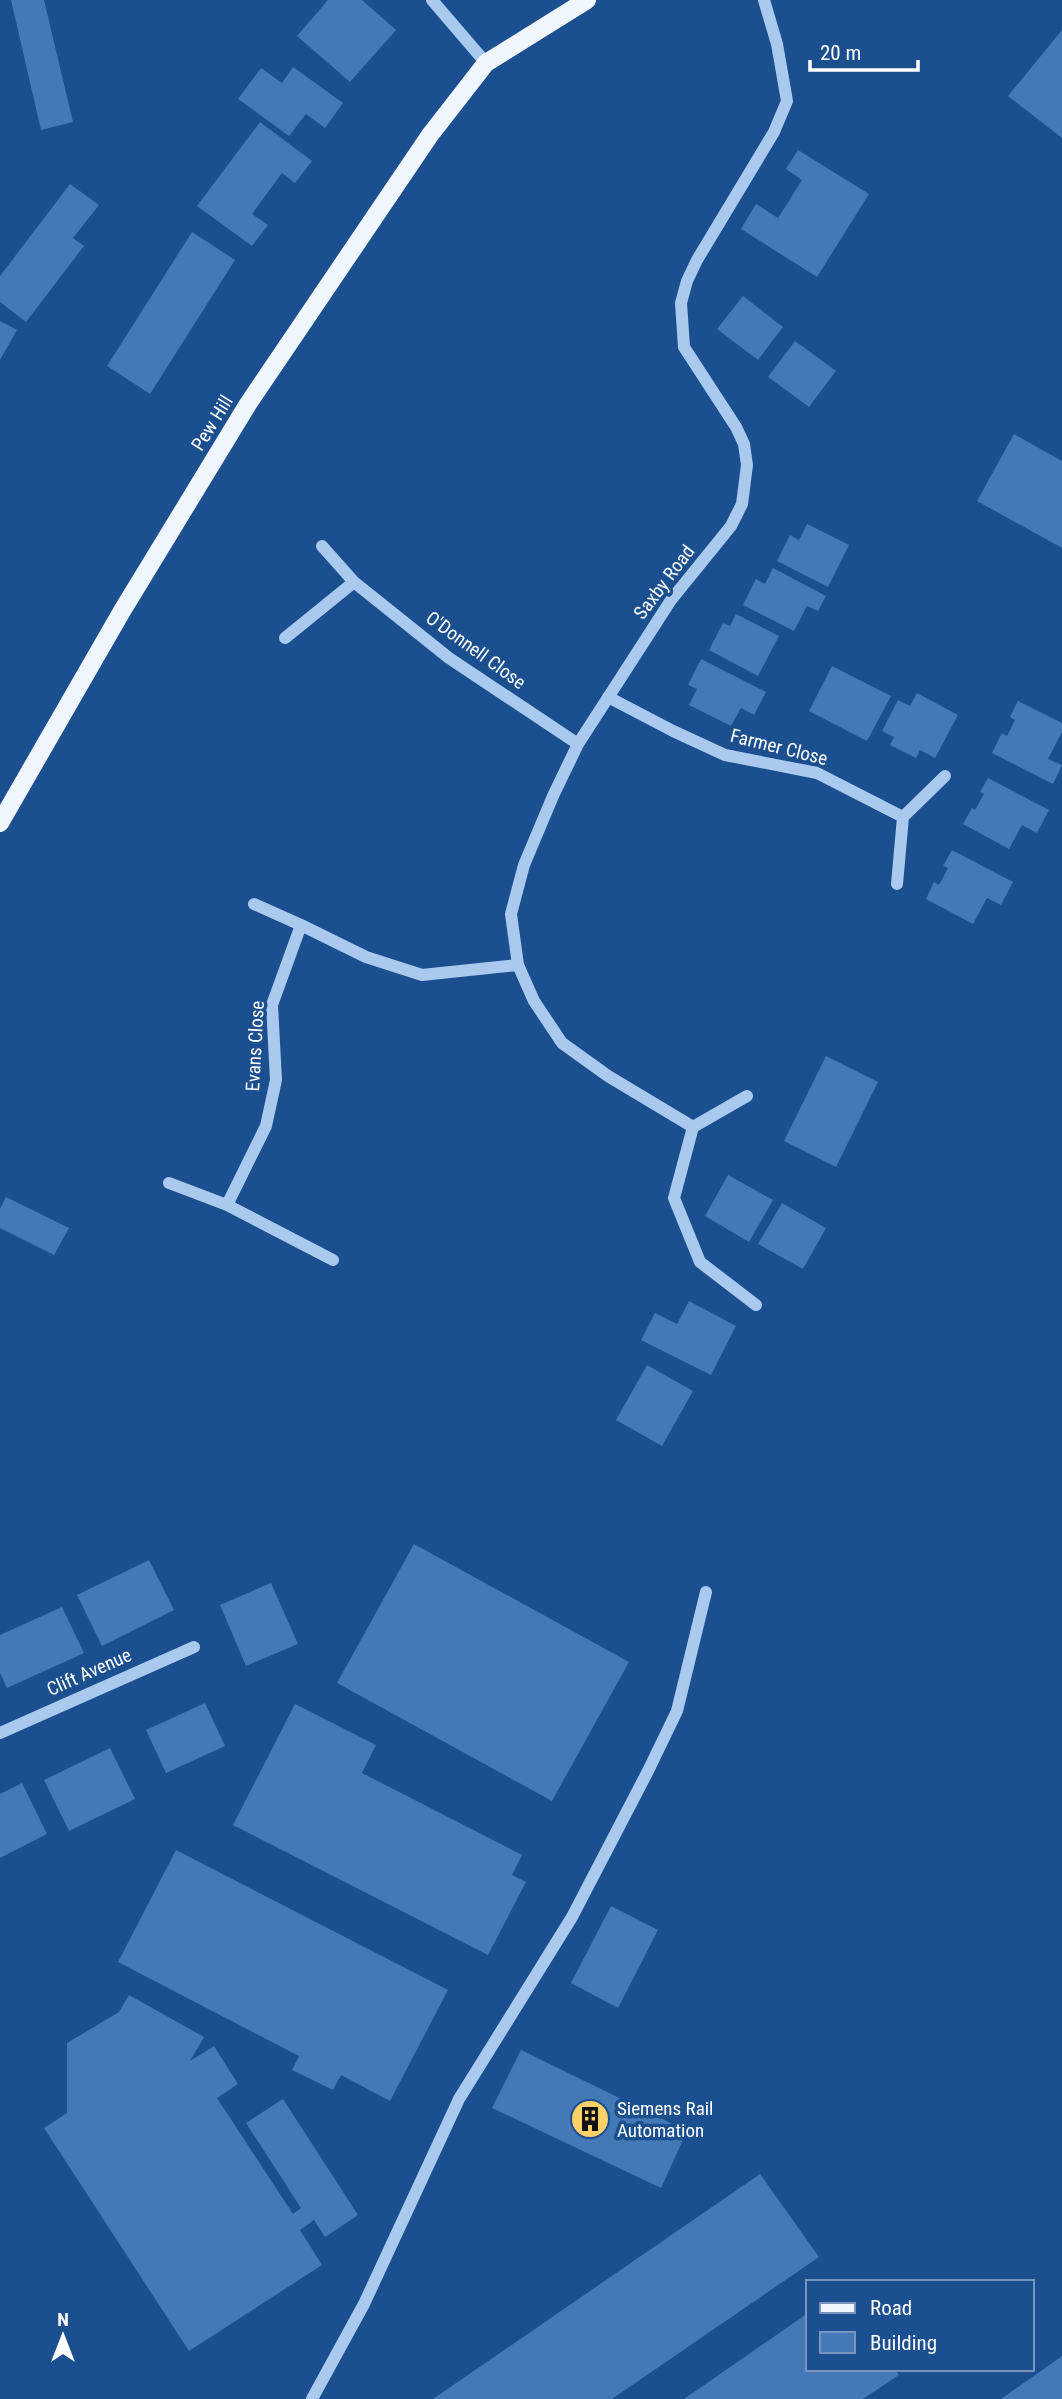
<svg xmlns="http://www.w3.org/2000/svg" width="1062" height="2399" font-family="'Roboto Condensed',sans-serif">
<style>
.building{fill:#4478b7}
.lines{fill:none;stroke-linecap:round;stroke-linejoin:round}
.minor{stroke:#a9c9ee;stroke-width:12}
.major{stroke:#f0f6ff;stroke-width:18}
.labels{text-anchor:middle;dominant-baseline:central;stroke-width:7;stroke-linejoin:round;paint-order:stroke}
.street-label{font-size:19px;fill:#fff;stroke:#1b4f8f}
.poi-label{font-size:19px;fill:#fff;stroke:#1b4f8f;text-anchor:start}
</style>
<rect width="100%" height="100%" fill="#1b4f8f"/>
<path class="building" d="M 11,0 L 44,0 L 73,122 L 41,130 Z
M 328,0 L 362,0 L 396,30 L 350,82 L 297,36 Z
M 1062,30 L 1062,138 L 1008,96 Z
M 293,67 L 343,103 L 325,128 L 306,114 L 289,136 L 238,99 L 261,68 L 282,83 Z
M 260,122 L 312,161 L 295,183 L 282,173 L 252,214 L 268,225 L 252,246 L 197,206 Z
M 798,150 L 869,194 L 817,277 L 741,229 L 756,204 L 778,218 L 802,180 L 786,169 Z
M 70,184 L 99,205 L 73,238 L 84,246 L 26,322 L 0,302 L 0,276 Z
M 192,232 L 235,260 L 150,394 L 107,366 Z
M 743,296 L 783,327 L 758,360 L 717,329 Z
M 0,321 L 17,330 L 0,360 Z
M 795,341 L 836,371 L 809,407 L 768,377 Z
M 1014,434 L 1062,461 L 1062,548 L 977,501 Z
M 807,524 L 849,545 L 828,587 L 777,561 L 790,535 L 799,540 Z
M 773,568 L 826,596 L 818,611 L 807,606 L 794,631 L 743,605 L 756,579 L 765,584 Z
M 736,614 L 779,636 L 758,676 L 709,650 L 723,623 L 730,626 Z
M 701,659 L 766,692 L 754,715 L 741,708 L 731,726 L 689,705 L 697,689 L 688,685 Z
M 832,666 L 891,696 L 867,741 L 809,711 Z
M 917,693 L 958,715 L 935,758 L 920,750 L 916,758 L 890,745 L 894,737 L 882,731 L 898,700 L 910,706 Z
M 1018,701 L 1062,723 L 1062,732 L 1048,759 L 1062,765 L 1053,784 L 992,753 L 1002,733 L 1007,736 L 1015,720 L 1010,717 Z
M 988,778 L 1049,810 L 1037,833 L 1022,825 L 1009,849 L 963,824 L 972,808 L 975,810 L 984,794 L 980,792 Z
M 952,850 L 1013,882 L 1001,905 L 987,898 L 973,924 L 926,899 L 934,882 L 939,885 L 948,868 L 943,866 Z
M 826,1056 L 878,1082 L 836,1167 L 784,1141 Z
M 728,1175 L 773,1200 L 749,1242 L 705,1216 Z
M 6,1197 L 69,1228 L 54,1255 L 0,1228 L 0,1209 Z
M 782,1203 L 826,1228 L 803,1269 L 758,1244 Z
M 689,1301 L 736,1326 L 711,1375 L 641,1340 L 655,1313 L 677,1324 Z
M 647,1365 L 693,1391 L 662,1446 L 616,1420 Z
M 414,1544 L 629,1662 L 552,1801 L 337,1683 Z
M 149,1560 L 174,1610 L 102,1646 L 77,1595 Z
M 271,1583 L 298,1644 L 246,1666 L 220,1605 Z
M 62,1607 L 84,1653 L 7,1688 L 0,1673 L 0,1635 Z
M 205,1703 L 225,1746 L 166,1773 L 146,1730 Z
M 295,1704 L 376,1745 L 362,1773 L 522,1855 L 512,1875 L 526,1882 L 488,1955 L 233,1825 Z
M 110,1748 L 135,1799 L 69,1831 L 44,1780 Z
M 22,1783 L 47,1834 L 0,1858 L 0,1794 Z
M 176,1850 L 448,1990 L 390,2101 L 341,2075 L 333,2090 L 292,2070 L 299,2056 L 118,1962 Z
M 611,1906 L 658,1930 L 618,2008 L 571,1983 Z
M 129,1995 L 204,2037 L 190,2061 L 214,2046 L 238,2084 L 217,2098 L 293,2214 L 301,2208 L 246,2123 L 283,2099 L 358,2215 L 325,2237 L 314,2220 L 300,2230 L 322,2265 L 189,2351 L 44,2128 L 67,2113 L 67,2043 L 119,2012 Z
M 521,2050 L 687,2131 L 661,2188 L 492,2108 Z
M 760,2174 L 819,2257 L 612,2399 L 433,2399 Z
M 808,2313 L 808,2369 L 895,2369 L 899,2375 L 863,2399 L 684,2399 Z
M 1062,2356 L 1062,2399 L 1001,2399 Z"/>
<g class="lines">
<path class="minor" d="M 432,0 L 486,63
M 322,546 L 354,582
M 285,638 L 354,582 L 449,658 L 578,744
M 608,697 L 673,731 L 725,755 L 817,773 L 903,817
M 897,884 L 903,817 L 945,776
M 254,904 L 301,925
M 747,1096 L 693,1127 L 674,1198 L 700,1262 L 756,1305
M 693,1127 L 608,1076 L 562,1043 L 534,1001 L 518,965 L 511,914 L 524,865 L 553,796 L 578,744 L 671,600 L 731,526 L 742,504 L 747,465 L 744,444 L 736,427 L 684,347 L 681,303 L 687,281 L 697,260 L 774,132 L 787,101 L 777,44 L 764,0
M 169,1183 L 227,1205
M 333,1260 L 227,1205 L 266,1126 L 276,1080 L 272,1005 L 301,925 L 366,957 L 422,975 L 518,965
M 0,1733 L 194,1647
M 312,2399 L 364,2304 L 459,2099 L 572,1917 L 648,1771 L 677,1711 L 706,1592"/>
<path class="major" d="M 0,823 L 122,611 L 248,404 L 430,135 L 486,63 L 587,0"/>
</g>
<defs>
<symbol id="building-disc" viewBox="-11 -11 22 22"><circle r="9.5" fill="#ffd166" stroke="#1b4f8f"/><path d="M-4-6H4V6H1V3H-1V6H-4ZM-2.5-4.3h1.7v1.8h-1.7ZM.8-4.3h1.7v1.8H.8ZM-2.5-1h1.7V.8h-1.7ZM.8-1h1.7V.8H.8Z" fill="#111"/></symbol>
</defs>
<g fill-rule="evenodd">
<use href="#building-disc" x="568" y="2097" width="44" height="44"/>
</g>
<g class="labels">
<g class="street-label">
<text transform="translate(212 423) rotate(-58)">Pew Hill</text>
<text transform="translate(664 582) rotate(-53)">Saxby Road</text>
<text transform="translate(476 650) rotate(36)">O'Donnell Close</text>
<text transform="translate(779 747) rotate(14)">Farmer Close</text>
<text transform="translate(255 1046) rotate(-87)">Evans Close</text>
<text transform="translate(89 1672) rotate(-24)">Clift Avenue</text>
</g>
<g class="poi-label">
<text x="617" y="2108">Siemens Rail<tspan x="617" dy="22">Automation</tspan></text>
</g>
</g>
<rect x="806" y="2280" width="228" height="91" fill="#1b4f8f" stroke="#7695bc" stroke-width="2"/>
<rect x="820" y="2303" width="35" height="10" fill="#f0f6ff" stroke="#7695bc" stroke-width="2"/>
<text x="870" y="2315" font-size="21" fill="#ffffff">Road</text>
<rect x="820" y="2332" width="35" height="21" fill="#4478b7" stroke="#7695bc" stroke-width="2"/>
<text x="870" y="2350" font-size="21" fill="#ffffff">Building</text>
<g transform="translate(63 2336)" stroke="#1b4f8f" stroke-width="5" paint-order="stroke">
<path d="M0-5L12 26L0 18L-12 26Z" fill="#ffffff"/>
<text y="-10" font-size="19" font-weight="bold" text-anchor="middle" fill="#ffffff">N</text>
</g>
<path d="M810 60v10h108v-10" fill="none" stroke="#ffffff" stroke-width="3.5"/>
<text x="820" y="60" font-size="21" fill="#ffffff" stroke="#1b4f8f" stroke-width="5" paint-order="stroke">20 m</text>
</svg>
